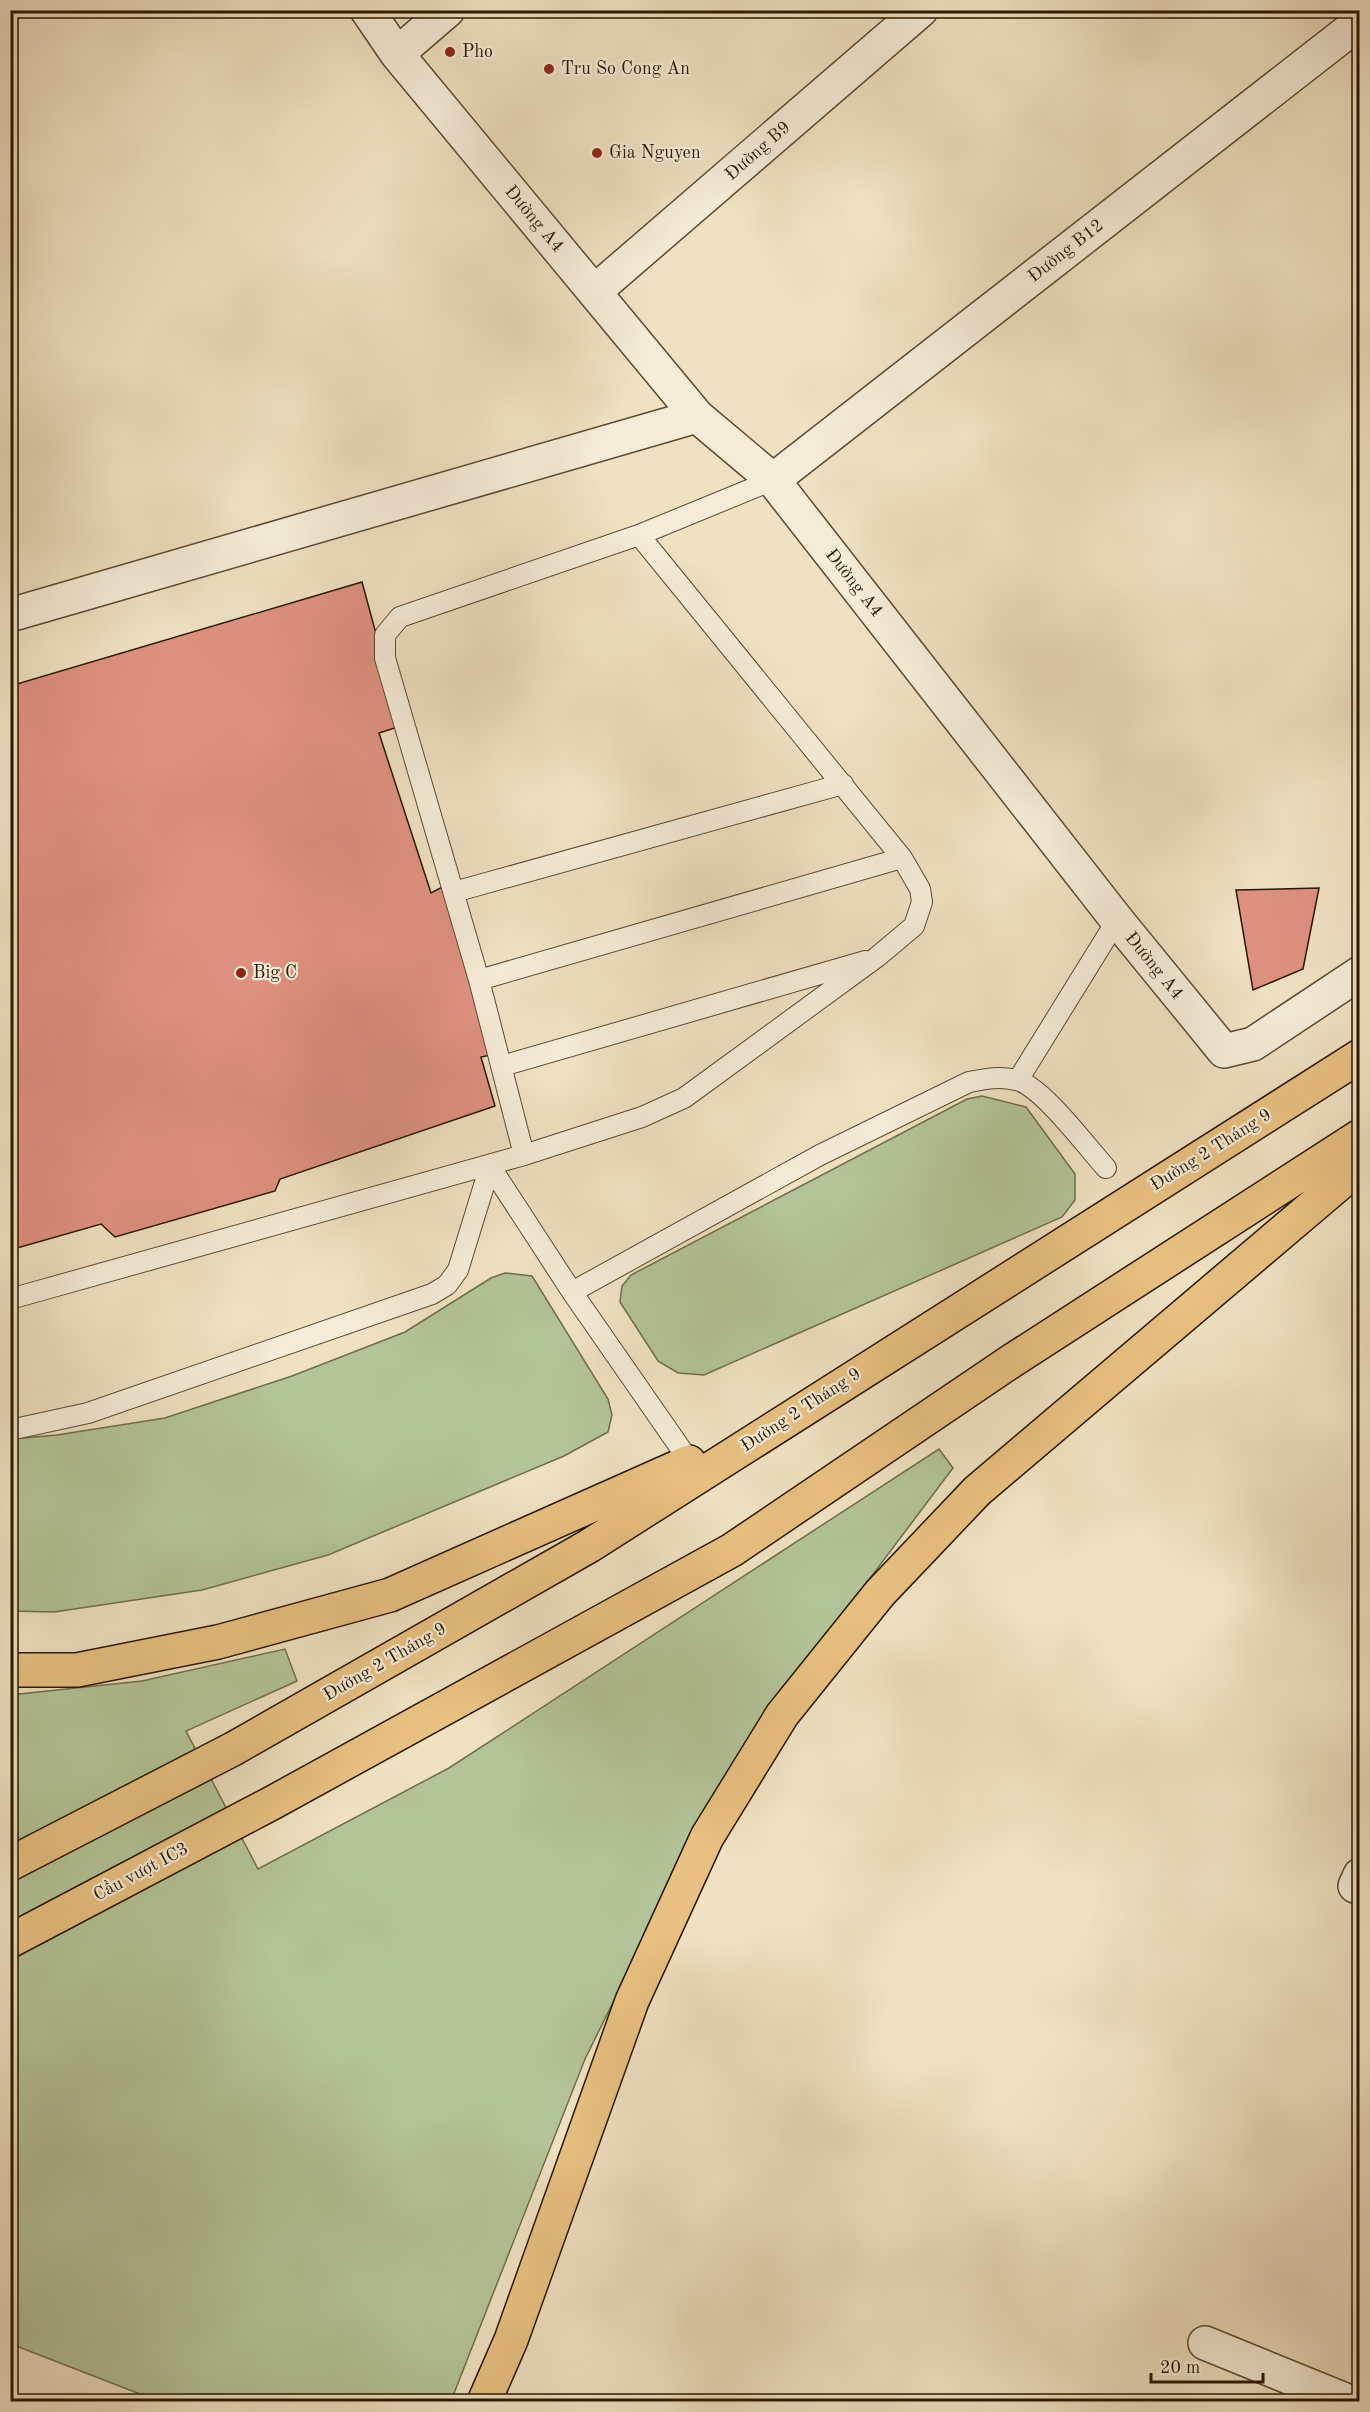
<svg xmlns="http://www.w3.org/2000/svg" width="1370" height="2412" font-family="'Old Standard TT',serif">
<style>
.green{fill:#b3c498;stroke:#6e6e4c;stroke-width:1.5}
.building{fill:#df9181;stroke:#281701;stroke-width:1.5}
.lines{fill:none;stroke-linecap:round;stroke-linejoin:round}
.service-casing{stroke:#5a4a31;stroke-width:22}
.minor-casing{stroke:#5a4a31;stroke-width:36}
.trunk-casing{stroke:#281701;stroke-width:36}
.service{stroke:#f5ecd7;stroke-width:20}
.minor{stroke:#f5ecd7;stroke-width:33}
.trunk{stroke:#e8c081;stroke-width:33}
.poi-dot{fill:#8f2418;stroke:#f5ecd7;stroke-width:2}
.labels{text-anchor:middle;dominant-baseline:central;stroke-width:4.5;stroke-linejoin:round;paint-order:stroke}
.poi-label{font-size:18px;fill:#281701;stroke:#f5ecd7;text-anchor:start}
.street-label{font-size:18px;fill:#281701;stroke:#f5ecd7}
</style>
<rect width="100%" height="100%" fill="#efe1c2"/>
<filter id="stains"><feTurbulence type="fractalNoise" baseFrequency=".00333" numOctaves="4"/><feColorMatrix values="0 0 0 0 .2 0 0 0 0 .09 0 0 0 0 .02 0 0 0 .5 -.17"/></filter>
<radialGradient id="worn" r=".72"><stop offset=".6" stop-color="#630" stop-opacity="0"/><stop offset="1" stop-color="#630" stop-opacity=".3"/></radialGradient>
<path class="green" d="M 982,1096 L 1026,1107 L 1075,1174 L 1075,1200 L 1062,1217 L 704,1375 L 678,1373 L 658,1361 L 620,1302 L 622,1286 L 631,1275 L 967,1099 Z
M 505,1273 L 532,1276 L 608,1399 L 612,1415 L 608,1432 L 564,1456 L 328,1555 L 202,1590 L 54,1612 L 11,1611 L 11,1439 L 57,1435 L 165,1418 L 292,1376 L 405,1332 L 491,1278 Z
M 939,1449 L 953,1468 L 773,1707 L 697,1833 L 585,2059 L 451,2401 L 158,2401 L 11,2344 L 10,1695 L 142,1681 L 285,1649 L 297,1681 L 186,1731 L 258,1869 L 449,1768 Z"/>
<path class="building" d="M 362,582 L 401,726 L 379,733 L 431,893 L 446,885 L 496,1054 L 481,1057 L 495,1106 L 280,1179 L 275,1191 L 115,1237 L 101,1224 L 10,1250 L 10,686 Z
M 1319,888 L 1303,969 L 1253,990 L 1236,890 Z"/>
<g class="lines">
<defs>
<path id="service" d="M 454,892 L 843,784
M 479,980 L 902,858
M 502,1066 L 865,961
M 1018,1080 L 1117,920
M 524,1155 L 642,1117 L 684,1098 L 877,957 L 914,926 L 922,902 L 920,889 L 902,858 L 639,535
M 490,1166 L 572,1292 L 690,1462
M 572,1292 L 820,1155 L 969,1082 C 985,1079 999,1076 1016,1080 C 1041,1085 1087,1147 1106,1168
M 10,1299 L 524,1155 L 479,980 L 385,658 L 385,635 L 400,617 L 639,535 L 773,480
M 10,1430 L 88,1413 L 432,1294 L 447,1285 L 458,1270 L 490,1166"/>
<path id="minor" d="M 367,10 L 397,54 L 697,416 L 773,480 L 1117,920 L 1224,1051 L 1253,1044 L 1360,973
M 397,54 L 448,10
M 594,292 L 921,10
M 773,480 L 1360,22
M 10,615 L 697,416
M 1355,1886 L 1360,1875
M 1205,2343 L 1350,2402"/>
<path id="trunk" d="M 10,1670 L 77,1670 L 218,1642 L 390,1595 L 689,1462
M 10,1864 L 233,1749 L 589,1546 L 1360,1056
M 10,1941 L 272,1803 L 732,1550 L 1013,1360 L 1360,1136
M 484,2402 L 511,2340 L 632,2001 L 707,1837 L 782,1715 L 880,1593 L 977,1491 L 1360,1166"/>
</defs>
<use href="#service" class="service-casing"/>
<use href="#minor" class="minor-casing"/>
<use href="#trunk" class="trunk-casing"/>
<use href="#service" class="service"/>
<use href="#minor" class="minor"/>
<use href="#trunk" class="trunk"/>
</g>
<g class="poi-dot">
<circle cx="450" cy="52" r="6"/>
<circle cx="549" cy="69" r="6"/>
<circle cx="597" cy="153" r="6"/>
<circle cx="241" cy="973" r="6"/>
</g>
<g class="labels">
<g class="poi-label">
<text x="462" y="52">Pho</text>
<text x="561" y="69">Tru So Cong An</text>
<text x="609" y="153">Gia Nguyen</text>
<text x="253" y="973">Big C</text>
</g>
<g class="street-label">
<text transform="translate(758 151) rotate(-41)">Đường B9</text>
<text transform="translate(534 219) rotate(50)">Đường A4</text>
<text transform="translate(1066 251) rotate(-38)">Đường B12</text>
<text transform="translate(854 583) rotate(52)">Đường A4</text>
<text transform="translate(1154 966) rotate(51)">Đường A4</text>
<text transform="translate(1211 1150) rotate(-32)">Đường 2 Tháng 9</text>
<text transform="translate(801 1410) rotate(-33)">Đường 2 Tháng 9</text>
<text transform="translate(385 1662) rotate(-30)">Đường 2 Tháng 9</text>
<text transform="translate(141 1872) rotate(-28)">Cầu vượt IC3</text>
</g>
</g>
<rect width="1370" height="2412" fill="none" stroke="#efe1c2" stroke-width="36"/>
<rect x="12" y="12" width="1346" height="2388" fill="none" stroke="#281701" stroke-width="3"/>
<rect x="18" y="18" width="1334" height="2376" fill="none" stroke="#281701" stroke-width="1.5"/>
<path d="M1151 2373v9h112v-9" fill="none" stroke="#281701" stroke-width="3"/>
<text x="1160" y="2373" font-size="18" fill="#281701" stroke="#f5ecd7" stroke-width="4.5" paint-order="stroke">20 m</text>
<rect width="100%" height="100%" filter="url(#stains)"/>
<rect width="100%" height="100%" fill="url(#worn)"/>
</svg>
